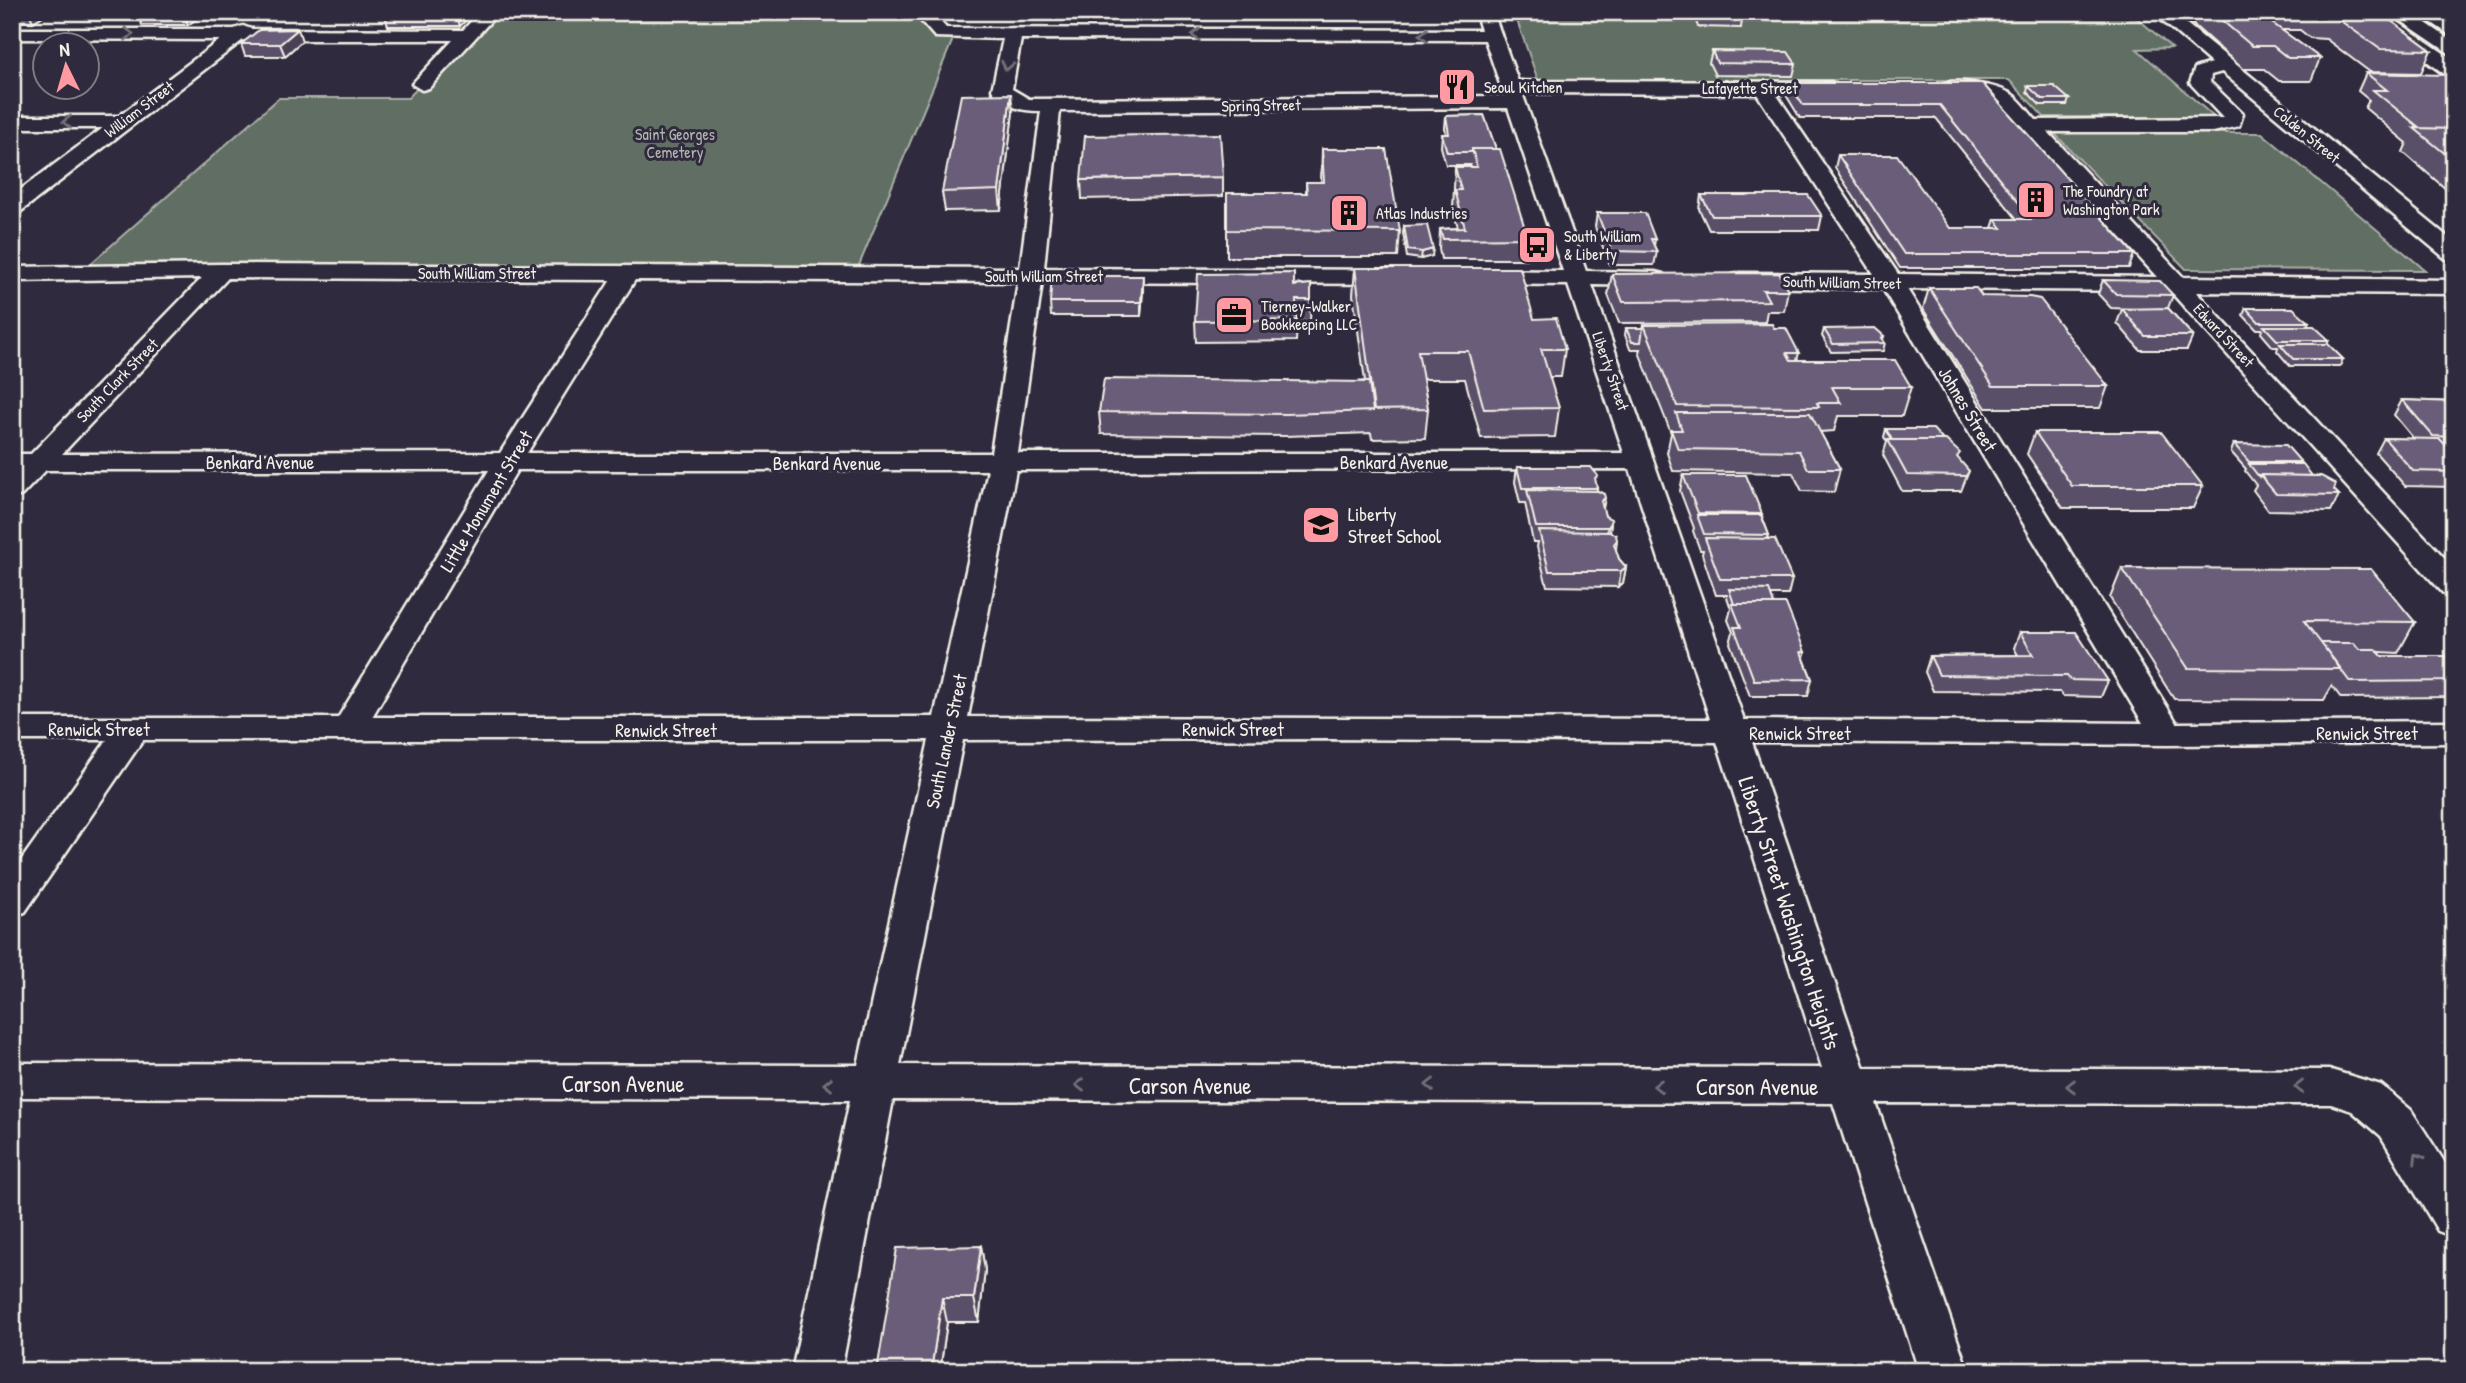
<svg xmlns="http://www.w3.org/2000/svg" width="2466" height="1383" font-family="'Patrick Hand',sans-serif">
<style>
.green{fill:#616e64;stroke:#aab0a6;stroke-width:2}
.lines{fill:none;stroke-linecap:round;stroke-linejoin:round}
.minor-casing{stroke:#f4f1e8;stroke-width:5}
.tertiary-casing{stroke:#f4f1e8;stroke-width:6}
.minor{fill:#2f2a3d;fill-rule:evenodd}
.tertiary{fill:#2f2a3d;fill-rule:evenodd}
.rail{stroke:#f4f1e8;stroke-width:3.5}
.wall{fill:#5a5069;stroke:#f4f1e8;stroke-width:2}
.shaded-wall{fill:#4a4155;stroke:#f4f1e8;stroke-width:2}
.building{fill:#695d7a;stroke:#f4f1e8;stroke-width:2}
.oneway{stroke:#747079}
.labels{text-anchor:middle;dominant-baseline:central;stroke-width:6;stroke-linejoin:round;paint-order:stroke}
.far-poi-label{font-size:16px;fill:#f4f1e8;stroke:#2f2a3d;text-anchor:start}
.far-street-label{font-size:16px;fill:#f4f1e8;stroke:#2f2a3d}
.far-park-label{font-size:16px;fill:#b2b6ad;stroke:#2f2a3d}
.street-label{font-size:19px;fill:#f4f1e8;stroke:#2f2a3d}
.poi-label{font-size:19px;fill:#f4f1e8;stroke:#2f2a3d;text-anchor:start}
.near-street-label{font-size:23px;fill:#f4f1e8;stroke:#2f2a3d}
</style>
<rect width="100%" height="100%" fill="#2f2a3d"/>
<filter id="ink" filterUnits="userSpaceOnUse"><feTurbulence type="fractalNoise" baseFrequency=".0143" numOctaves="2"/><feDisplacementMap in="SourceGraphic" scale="14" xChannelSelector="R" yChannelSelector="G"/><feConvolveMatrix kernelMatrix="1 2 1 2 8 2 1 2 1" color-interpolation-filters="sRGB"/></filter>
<g filter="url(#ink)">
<path class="green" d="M 621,12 L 935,12 L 931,23 L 956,32 L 855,275 L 80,273 L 279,98 L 408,98 L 483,19 L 618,17 Z
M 1514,12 L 2130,12 L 2172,48 L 2137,49 L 2214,117 L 2044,117 L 2009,80 L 1538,80 Z
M 2054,133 L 2262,133 L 2425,270 L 2186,269 Z"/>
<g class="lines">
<defs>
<path id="minor" d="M 480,12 L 499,12 L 429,88 L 422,90 L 412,84 L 453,40 L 243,40 L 20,212 L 12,214 L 12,196 L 103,128 L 12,128 L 12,116 L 119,116 L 220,40 L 12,39 L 12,29 L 234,29 L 243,26 L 251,29 L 463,30 Z
M 926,12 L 944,12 L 940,21 L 946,28 L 1481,30 L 1475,12 L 1493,12 L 1518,81 L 1831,82 L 1841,88 L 1838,92 L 1776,94 L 1898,274 L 2157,277 L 1999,103 L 1985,96 L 1944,94 L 1934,88 C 1945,75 2000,85 2013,95 C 2022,102 2029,112 2036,120 L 2223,118 L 2190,83 L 2195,68 L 2211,63 L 2152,12 L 2172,12 L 2454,242 L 2454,261 L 2446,259 L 2222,72 L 2211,75 L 2210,82 L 2243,114 L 2239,126 L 2213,132 L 2048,132 L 2183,277 L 2454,280 L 2454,294 L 2196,292 L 2454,568 L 2454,595 L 2443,593 L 2170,291 L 1907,289 L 2177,723 L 2454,721 L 2454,743 L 2167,745 L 1752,742 L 1864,1068 L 2331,1070 L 2381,1085 L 2411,1110 L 2454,1177 L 2454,1237 L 2438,1231 L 2381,1136 L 2352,1111 L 2331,1104 L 1876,1103 L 1968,1371 L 1919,1371 L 1833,1103 L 893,1100 L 841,1371 L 792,1371 L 850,1100 L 12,1097 L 12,1063 L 858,1065 L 929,740 L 143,740 L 25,912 L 12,916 L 12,873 L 107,740 L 12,740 L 12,718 L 338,718 L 489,470 L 46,470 L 22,495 L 12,498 L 12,454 L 31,454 L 202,278 L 12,281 L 12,267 L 222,264 L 1020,268 L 1041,111 C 1021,111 1004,107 992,90 L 1003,39 L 935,37 L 922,22 ZM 1021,39 L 1485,40 L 1504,96 L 1029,99 L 1012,89 ZM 1522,93 L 1757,94 L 1874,274 L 1740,273 L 1732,275 L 1728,280 L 1732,285 L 1740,287 L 1883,289 L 2143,723 L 1744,720 L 1592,285 L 1655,286 L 1663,284 L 1667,279 L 1663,274 L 1655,272 L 1586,271 ZM 1508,108 L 1563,271 L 1478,270 L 1470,272 L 1466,277 L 1470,282 L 1478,284 L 1568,285 L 1624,453 L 1018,453 L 1042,282 L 1399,284 L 1407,282 L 1411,277 L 1407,272 L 1399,270 L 1044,268 L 1060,111 ZM 228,278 L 611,280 L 500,453 L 62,454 ZM 635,280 L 1018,282 L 991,453 L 527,453 ZM 1630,469 L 1710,719 L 968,717 L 1016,470 ZM 517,470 L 988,470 L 934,717 L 372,717 ZM 1329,739 L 1717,742 L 1822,1068 L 900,1065 L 963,740 Z"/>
<path id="tertiary" d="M 2359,12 L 2383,12 L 2454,60 L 2454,76 L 2446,75 Z"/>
</defs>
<use href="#minor" class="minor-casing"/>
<use href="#tertiary" class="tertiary-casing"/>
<use href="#minor" class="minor"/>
<use href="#tertiary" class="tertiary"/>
<path class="rail" d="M 2413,12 L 2454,40"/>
</g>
<path class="wall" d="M 12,12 L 49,12 L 33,22 L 12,22 Z
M 150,12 L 245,12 L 239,17 L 199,17 L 188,25 L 142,25 L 140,19 Z
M 384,12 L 474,12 L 460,26 L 388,26 Z
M 1693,12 L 1745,12 L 1744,18 L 1742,18 L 1741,28 L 1698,27 Z
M 2179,12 L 2379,12 L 2431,50 L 2421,73 L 2370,72 L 2326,39 L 2310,38 L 2300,30 L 2281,30 L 2320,58 L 2311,81 L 2279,81 L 2264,69 L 2243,69 Z
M 302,41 L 285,56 L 245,56 L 241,44 Z
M 1712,51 L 1796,64 L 1793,76 L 1715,75 L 1709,63 Z
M 2366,73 L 2454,81 L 2454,196 L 2403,152 L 2407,143 L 2365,108 L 2369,100 L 2358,91 Z
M 1788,83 L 1982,83 L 2134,254 L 2129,268 L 1900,268 L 1835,168 L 1838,155 L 1950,228 L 1992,228 L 1995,219 L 2017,219 L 1936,118 L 1800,118 L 1786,95 Z
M 2028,86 L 2069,99 L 2067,105 L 2040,105 L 2027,92 Z
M 1013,112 L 1001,210 L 945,211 L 942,192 Z
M 1484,115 L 1528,238 L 1526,259 L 1441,259 L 1439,249 L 1440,229 L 1458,228 L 1453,209 L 1455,167 L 1470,167 L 1470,165 L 1446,165 L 1441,147 L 1442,134 L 1446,134 L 1445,128 L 1446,116 Z
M 1322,149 L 1400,231 L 1398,257 L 1227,257 L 1227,193 L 1306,193 L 1306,182 L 1321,182 Z
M 1223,177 L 1223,196 L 1082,199 L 1081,180 Z
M 1701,195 L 1822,216 L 1819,230 L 1709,230 L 1699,209 Z
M 1597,213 L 1655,239 L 1654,246 L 1657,252 L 1654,265 L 1610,265 L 1595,227 Z
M 1404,226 L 1432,256 L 1421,259 L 1407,257 L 1403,233 Z
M 1355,268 L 1534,319 L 1565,349 L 1561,377 L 1549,377 L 1559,408 L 1555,437 L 1481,438 L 1465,379 L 1423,379 L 1428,409 L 1425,438 L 1372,439 L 1371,433 L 1286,436 L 1101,434 L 1099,412 L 1365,381 L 1353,295 Z
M 1612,274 L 1788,290 L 1784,311 L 1767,311 L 1765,322 L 1619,323 L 1608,295 Z
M 2103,280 L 2173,295 L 2168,308 L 2193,336 L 2187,350 L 2140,350 L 2117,323 L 2122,309 L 2134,309 L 2111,308 L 2098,294 Z
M 1294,286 L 1311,300 L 1310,321 L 1297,321 L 1296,341 L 1196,342 L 1195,321 Z
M 1929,288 L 2108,386 L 2100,408 L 1986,408 L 1923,309 Z
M 1143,290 L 1141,316 L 1051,316 L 1050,302 Z
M 2246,308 L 2309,322 L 2307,326 L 2329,340 L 2327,344 L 2343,359 L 2340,366 L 2290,366 L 2277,351 L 2278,347 L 2273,347 L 2261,333 L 2262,329 L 2256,329 L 2243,315 Z
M 1644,325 L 1774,328 L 1799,353 L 1797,360 L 1911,387 L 1902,416 L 1838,416 L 1834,431 L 1820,432 L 1840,469 L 1834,492 L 1802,491 L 1793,473 L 1673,471 L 1667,453 L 1671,433 L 1639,352 L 1640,349 L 1630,349 L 1625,335 L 1626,328 L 1643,328 Z
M 1824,329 L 1884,336 L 1883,340 L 1885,343 L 1883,351 L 1831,352 L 1822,336 Z
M 2402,400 L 2454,402 L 2454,453 L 2452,452 L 2454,454 L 2454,487 L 2405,486 L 2376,453 L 2384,438 L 2414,439 L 2394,415 Z
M 1886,429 L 1958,459 L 1969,471 L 1961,491 L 1902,491 L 1883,455 L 1887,442 L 1884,437 Z
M 2035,432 L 2203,486 L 2193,508 L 2063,508 L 2027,454 Z
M 2234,444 L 2301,462 L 2300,464 L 2312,476 L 2334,490 L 2339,495 L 2331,511 L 2268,510 L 2253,490 L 2256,485 L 2245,471 L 2246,469 L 2231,452 Z
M 1517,467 L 1597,487 L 1597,491 L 1605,498 L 1603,509 L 1605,516 L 1611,523 L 1610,532 L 1617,540 L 1616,550 L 1619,559 L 1626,567 L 1623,583 L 1618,587 L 1547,586 L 1537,547 L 1538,542 L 1533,542 L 1525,503 L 1520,503 L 1515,482 Z
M 1683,475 L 1762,514 L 1762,516 L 1769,535 L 1768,538 L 1792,579 L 1788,595 L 1771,595 L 1774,604 L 1805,652 L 1804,658 L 1812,679 L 1808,696 L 1750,696 L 1730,643 L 1733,632 L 1728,620 L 1731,609 L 1727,597 L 1727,595 L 1716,595 L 1702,554 L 1703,550 L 1700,550 L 1693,531 L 1694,528 L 1680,491 Z
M 2122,568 L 2415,622 L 2398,653 L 2378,652 L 2382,656 L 2454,656 L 2454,697 L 2341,698 L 2332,686 L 2324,700 L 2174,699 L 2110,598 Z
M 2020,632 L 2108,681 L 2101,697 L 2063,696 L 2060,692 L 1933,691 L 1925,672 L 1930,656 L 2018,655 L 2014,648 Z
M 981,1246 L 985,1270 L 979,1322 L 947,1322 L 940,1371 L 877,1371 Z"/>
<path class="shaded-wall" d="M 29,12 L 49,12 L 33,22 Z
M 195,12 L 197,12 L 199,17 L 188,25 L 186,19 Z
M 237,12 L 245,12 L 239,17 Z
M 456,12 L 474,12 L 460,26 Z
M 298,29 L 302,41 L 285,56 L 280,44 Z
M 1011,94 L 1013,112 L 1001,210 L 999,190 Z
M 1433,249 L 1432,256 L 1421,259 L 1422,252 Z
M 1143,276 L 1143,290 L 1141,316 L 1141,302 Z
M 1611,523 L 1609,539 L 1605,543 L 1608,527 Z
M 1626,567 L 1623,583 L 1618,587 L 1621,571 Z
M 981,1246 L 985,1270 L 979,1322 L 974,1298 Z
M 942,1298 L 947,1322 L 940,1371 L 931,1371 Z"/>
<path class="building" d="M 150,12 L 195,12 L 186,19 L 140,19 Z
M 1699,12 L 1741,12 L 1743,16 L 1700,15 Z
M 2212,12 L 2257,12 L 2320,58 L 2288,58 L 2273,46 L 2252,46 Z
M 2314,12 L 2379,12 L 2431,50 L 2380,49 L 2335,17 L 2319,16 Z
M 298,29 L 280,44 L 241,44 L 259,30 Z
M 1712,51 L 1788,52 L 1796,64 L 1717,63 Z
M 2366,73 L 2445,75 L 2454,81 L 2454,129 L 2420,128 L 2373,90 L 2387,90 Z
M 1788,83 L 1982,83 L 2134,254 L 1904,254 L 1838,155 L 1897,155 L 1950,228 L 2002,228 L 1995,219 L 2032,219 L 1940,105 L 1803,105 Z
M 2028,86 L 2054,86 L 2069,99 L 2042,99 Z
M 1011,94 L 999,190 L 942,192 L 961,95 Z
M 1484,115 L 1496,149 L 1472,149 L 1472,152 L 1447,152 L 1442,134 L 1449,134 L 1446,116 Z
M 2414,128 L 2454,129 L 2454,161 Z
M 1220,134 L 1223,177 L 1081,180 L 1085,136 Z
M 1322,149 L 1386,149 L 1400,231 L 1227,230 L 1227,193 L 1307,193 L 1306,182 L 1324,182 Z
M 1472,149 L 1500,149 L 1528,238 L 1443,239 L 1440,229 L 1465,228 L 1455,190 L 1461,190 L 1455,167 L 1477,167 Z
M 1701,195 L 1808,195 L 1822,216 L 1712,216 Z
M 1597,213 L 1645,213 L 1655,239 L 1651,239 L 1657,252 L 1612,251 Z
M 1427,225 L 1433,249 L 1422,252 L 1408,250 L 1404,226 Z
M 1355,268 L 1520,268 L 1534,319 L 1556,318 L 1565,349 L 1541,349 L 1559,408 L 1484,409 L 1468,351 L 1418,351 L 1428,409 L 1374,410 Z
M 1294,273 L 1294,286 L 1311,284 L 1311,300 L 1296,300 L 1297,320 L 1195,321 L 1198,274 Z
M 1779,273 L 1788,290 L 1763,290 L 1769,301 L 1623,302 L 1612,274 Z
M 1052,276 L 1143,276 L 1141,302 L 1050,302 Z
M 2103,280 L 2160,281 L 2173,295 L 2116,294 Z
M 1929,288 L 1976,288 L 1982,296 L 2030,297 L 2040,299 L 2108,386 L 1993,386 Z
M 2168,308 L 2193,336 L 2145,336 L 2122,309 Z
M 2246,308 L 2293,308 L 2309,322 L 2259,322 Z
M 1772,324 L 1774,328 L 1786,328 L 1799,353 L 1787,353 L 1791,360 L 1895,360 L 1911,387 L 1832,387 L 1841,403 L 1817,403 L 1819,407 L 1677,406 L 1644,325 Z
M 2264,326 L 2314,326 L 2329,340 L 2277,340 Z
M 1626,328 L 1643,328 L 1641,342 L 1632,342 Z
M 1875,328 L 1884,336 L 1881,338 L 1885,343 L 1833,344 L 1824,329 Z
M 2280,344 L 2328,344 L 2343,359 L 2293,359 Z
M 1104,379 L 1369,382 L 1373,411 L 1286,414 L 1099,412 Z
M 2402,400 L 2454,402 L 2454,437 L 2433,436 Z
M 1676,413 L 1810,413 L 1840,469 L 1808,469 L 1799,451 L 1678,449 L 1671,430 L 1682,430 Z
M 1886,429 L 1933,429 L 1943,440 L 1892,440 Z
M 2035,432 L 2161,432 L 2203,486 L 2072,486 Z
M 2384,438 L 2440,439 L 2454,454 L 2454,472 L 2413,471 Z
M 1888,440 L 1946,440 L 1960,453 L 1957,457 L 1969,471 L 1966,476 L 1907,475 Z
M 2234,444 L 2286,445 L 2301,462 L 2249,462 Z
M 2249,464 L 2303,464 L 2312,476 L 2260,475 L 2259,477 Z
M 1517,467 L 1591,467 L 1598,476 L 1595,478 L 1597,488 L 1522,488 Z
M 1683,475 L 1746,475 L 1762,514 L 1698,513 Z
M 2260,475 L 2321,476 L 2336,484 L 2334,490 L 2339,495 L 2276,494 Z
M 1527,490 L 1598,491 L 1604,494 L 1605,498 L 1601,501 L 1605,516 L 1611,519 L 1611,523 L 1608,527 L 1536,527 Z
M 1697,515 L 1761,515 L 1769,535 L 1704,534 Z
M 1539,531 L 1610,532 L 1616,535 L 1617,540 L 1614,544 L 1619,559 L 1626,567 L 1621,571 L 1549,571 Z
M 1705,538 L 1775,539 L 1792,579 L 1720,579 Z
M 2122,568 L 2371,569 L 2415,622 L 2304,621 L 2341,669 L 2188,668 Z
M 1729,589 L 1769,590 L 1774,604 L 1734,604 Z
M 1732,604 L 1786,604 L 1805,652 L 1801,652 L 1812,679 L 1754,680 L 1734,627 L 1741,627 Z
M 2020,632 L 2076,632 L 2108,681 L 2070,680 L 2067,676 L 1939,675 L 1930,656 L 2033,655 Z
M 2321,643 L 2354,643 L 2359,649 L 2376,649 L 2382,656 L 2454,656 L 2454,681 L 2350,682 Z
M 981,1246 L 974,1298 L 942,1298 L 931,1371 L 877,1371 L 897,1248 Z"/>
<defs><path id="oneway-chevron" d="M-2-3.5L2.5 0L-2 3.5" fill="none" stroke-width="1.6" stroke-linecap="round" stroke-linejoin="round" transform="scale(1.75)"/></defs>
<g class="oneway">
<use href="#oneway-chevron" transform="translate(129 34)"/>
<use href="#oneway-chevron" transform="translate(1196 35) rotate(-180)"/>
<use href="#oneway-chevron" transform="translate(1424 35) rotate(180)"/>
<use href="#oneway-chevron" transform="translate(1007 66) rotate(102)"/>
<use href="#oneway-chevron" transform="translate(67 122) rotate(-180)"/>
<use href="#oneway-chevron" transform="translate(828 1084) rotate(-180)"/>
<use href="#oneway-chevron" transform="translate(1080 1085) rotate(-180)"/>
<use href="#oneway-chevron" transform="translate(1430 1085) rotate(-180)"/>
<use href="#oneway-chevron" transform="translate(1658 1086) rotate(-180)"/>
<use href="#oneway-chevron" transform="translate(2071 1086) rotate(-180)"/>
<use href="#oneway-chevron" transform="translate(2299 1087) rotate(-180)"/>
<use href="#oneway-chevron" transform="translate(2418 1158) rotate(-122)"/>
</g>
</g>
<defs>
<symbol id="restaurant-square" viewBox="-11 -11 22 22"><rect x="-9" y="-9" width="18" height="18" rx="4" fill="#ff9aa2" stroke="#2f2a3d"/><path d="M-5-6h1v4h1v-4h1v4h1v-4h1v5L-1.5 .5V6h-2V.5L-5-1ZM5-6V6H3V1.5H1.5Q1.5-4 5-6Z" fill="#111"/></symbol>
<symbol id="building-square" viewBox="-11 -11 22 22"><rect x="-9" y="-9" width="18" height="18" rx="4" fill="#ff9aa2" stroke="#2f2a3d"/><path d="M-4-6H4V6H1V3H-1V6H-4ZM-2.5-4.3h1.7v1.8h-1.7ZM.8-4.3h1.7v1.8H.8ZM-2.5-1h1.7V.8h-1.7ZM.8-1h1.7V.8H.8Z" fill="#111"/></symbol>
<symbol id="bus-square" viewBox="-11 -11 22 22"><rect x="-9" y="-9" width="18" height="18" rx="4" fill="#ff9aa2" stroke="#2f2a3d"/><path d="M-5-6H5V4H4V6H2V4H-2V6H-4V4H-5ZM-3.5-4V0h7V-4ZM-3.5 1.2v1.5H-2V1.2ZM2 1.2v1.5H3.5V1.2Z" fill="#111"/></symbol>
<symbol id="office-square" viewBox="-11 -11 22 22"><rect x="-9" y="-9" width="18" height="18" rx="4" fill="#ff9aa2" stroke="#2f2a3d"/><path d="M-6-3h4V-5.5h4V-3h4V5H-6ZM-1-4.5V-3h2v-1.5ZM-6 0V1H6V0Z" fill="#111"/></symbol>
<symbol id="school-square" viewBox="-11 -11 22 22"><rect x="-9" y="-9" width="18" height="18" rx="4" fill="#ff9aa2" stroke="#2f2a3d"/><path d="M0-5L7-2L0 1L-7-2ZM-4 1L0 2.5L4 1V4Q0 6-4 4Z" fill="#111"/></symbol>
</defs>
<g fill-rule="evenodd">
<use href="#restaurant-square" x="1435" y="65" width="44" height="44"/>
<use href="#building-square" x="2014" y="178" width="44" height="44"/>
<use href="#building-square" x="1327" y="191" width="44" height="44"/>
<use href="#bus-square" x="1515" y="223" width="44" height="44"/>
<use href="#office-square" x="1212" y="293" width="44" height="44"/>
<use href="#school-square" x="1299" y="503" width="44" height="44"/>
</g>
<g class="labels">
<g class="far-poi-label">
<text x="1484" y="87">Seoul Kitchen</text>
<text x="2063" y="191">The Foundry at<tspan x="2063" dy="18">Washington Park</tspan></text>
<text x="1376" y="213">Atlas Industries</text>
<text x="1564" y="236">South William<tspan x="1564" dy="18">&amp; Liberty</tspan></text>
<text x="1261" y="306">Tierney-Walker<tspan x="1261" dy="18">Bookkeeping LLC</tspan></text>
</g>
<g class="far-street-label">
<text x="1750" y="88">Lafayette Street</text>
<text transform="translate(1261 105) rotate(-1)">Spring Street</text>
<text transform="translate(139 109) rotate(-37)">William Street</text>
<text transform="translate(2307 134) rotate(39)">Colden Street</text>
<text x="477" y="273">South William Street</text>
<text x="1044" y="276">South William Street</text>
<text transform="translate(1842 282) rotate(1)">South William Street</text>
<text transform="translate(2224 335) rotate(47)">Edward Street</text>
<text transform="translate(1611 371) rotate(71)">Liberty Street</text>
<text transform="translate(117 380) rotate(-46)">South Clark Street</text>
</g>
<g class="far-park-label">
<text x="675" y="134">Saint Georges<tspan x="675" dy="18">Cemetery</tspan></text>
</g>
<g class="street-label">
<text transform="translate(1968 409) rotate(59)">Johnes Street</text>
<text x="260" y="462">Benkard Avenue</text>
<text x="1394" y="462">Benkard Avenue</text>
<text x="827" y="463">Benkard Avenue</text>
<text transform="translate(486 501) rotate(-59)">Little Monument Street</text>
<text x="99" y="729">Renwick Street</text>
<text x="1233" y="729">Renwick Street</text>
<text x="666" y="730">Renwick Street</text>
<text x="1800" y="733">Renwick Street</text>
<text x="2367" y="733">Renwick Street</text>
<text transform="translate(946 741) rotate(-78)">South Lander Street</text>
</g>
<g class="poi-label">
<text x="1348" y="514">Liberty<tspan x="1348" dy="22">Street School</tspan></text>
</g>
<g class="near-street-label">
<text transform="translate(1790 913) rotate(72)">Liberty Street Washington Heights</text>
<text x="623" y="1083">Carson Avenue</text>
<text x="1190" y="1085">Carson Avenue</text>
<text x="1757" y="1086">Carson Avenue</text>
</g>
</g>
<rect width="2466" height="1383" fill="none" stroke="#2f2a3d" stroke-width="42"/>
<rect x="21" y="21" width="2424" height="1341" fill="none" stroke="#f4f1e8" stroke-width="2.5" filter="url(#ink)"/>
<g transform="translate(66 66) rotate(355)"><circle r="33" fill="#2f2a3d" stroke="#7e7a81" stroke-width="2"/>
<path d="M0-5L12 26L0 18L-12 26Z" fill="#ff9aa2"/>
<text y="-10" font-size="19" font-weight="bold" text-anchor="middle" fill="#f4f1e8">N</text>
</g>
</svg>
